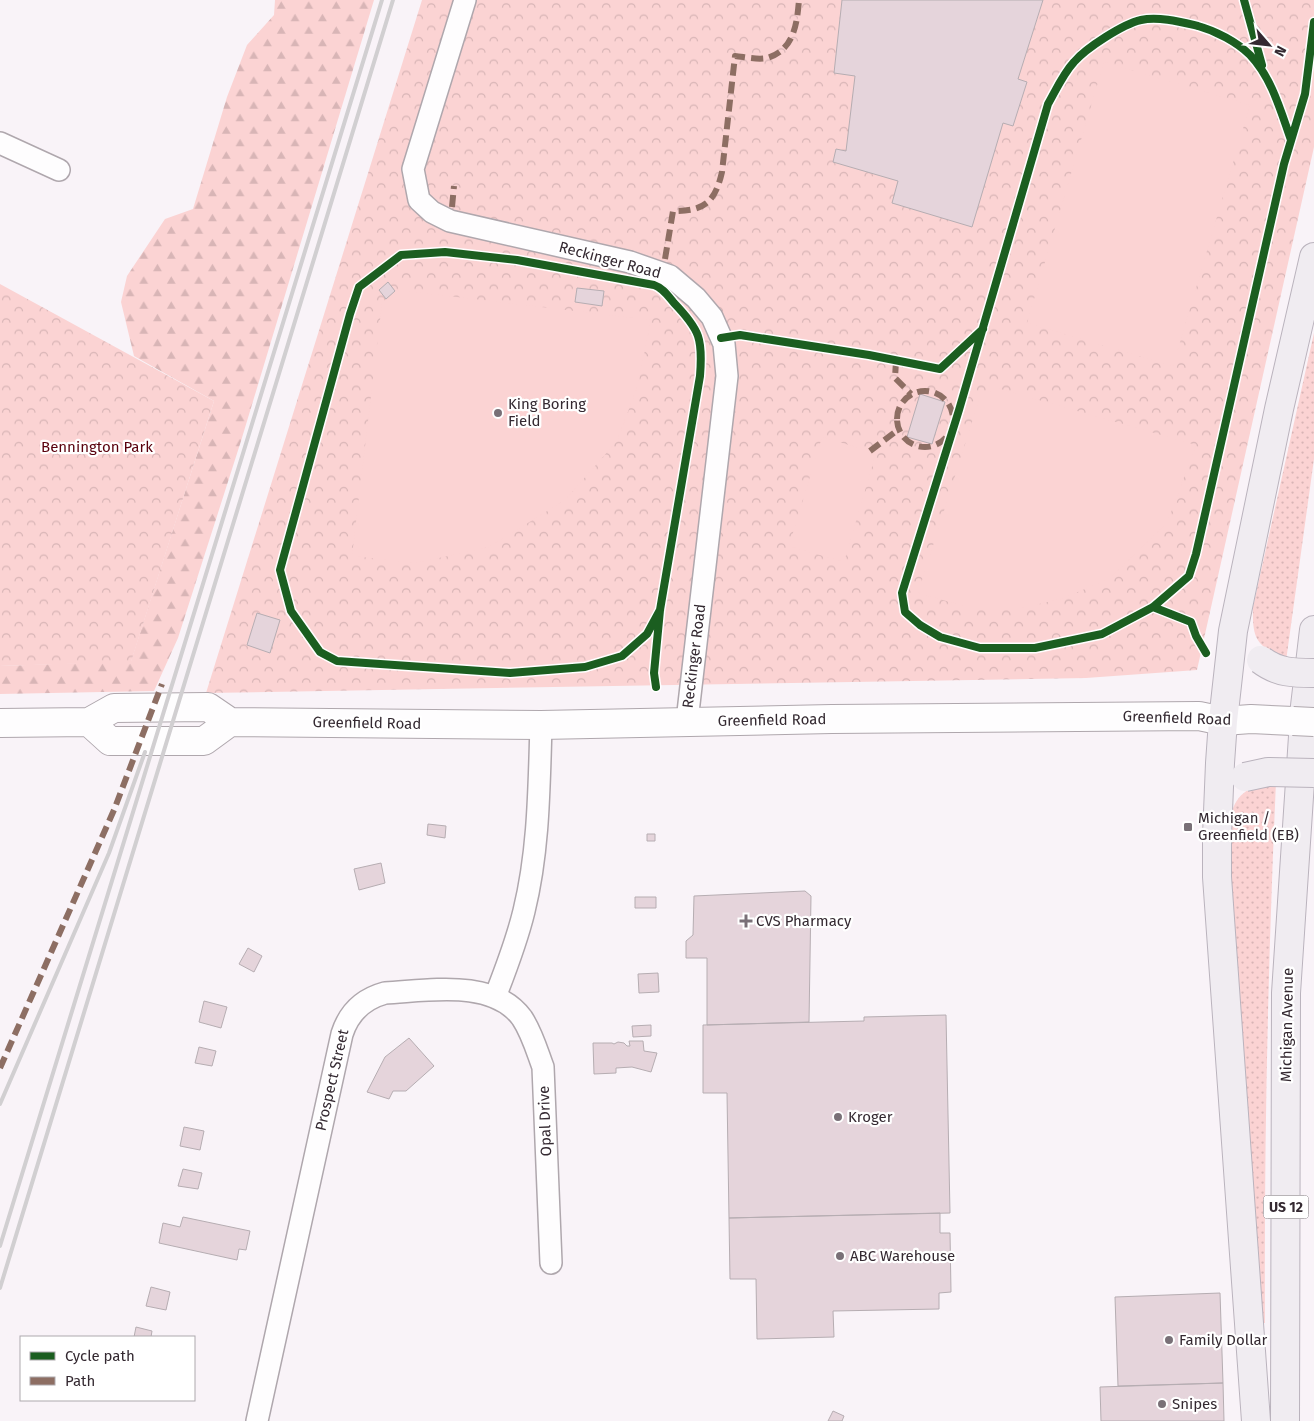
<svg xmlns="http://www.w3.org/2000/svg" width="1314" height="1421" font-family="'Fira Sans',sans-serif">
<style>
.grass{fill:url(#grass-dots)}
.forest{fill:url(#forest-firs)}
.park{fill:url(#park-crowns)}
.pitch{fill:#fbd3d3}
.building{fill:#e5d4db;stroke:#b6adb2}
.lines{fill:none;stroke-linecap:round;stroke-linejoin:round}
.minor-casing{stroke:#afa7ad;stroke-width:24}
.secondary-casing{stroke:#afa7ad;stroke-width:30}
.primary-casing{stroke:#bab3bd;stroke-width:30}
.minor{stroke:#fefdfe;stroke-width:21}
.secondary{stroke:#fefdfe;stroke-width:28}
.primary{stroke:#f0ecf1;stroke-width:28}
.rail{stroke:#d1cfd1;stroke-width:4}
.secondary-bridge-casing{stroke:#afa7ad;stroke-width:30;stroke-linecap:butt}
.primary-bridge-casing{stroke:#bab3bd;stroke-width:30;stroke-linecap:butt}
.secondary-bridge{stroke:#fefdfe;stroke-width:28}
.primary-bridge{stroke:#f0ecf1;stroke-width:28}
.quiet{stroke:#8d6e63;stroke-width:6;stroke-dasharray:12 6;stroke-linecap:butt}
.cycleway-casing{stroke:#fff;stroke-width:11}
.cycleway{stroke:#1b5e20;stroke-width:8}
.poi-dot{fill:#797077;stroke:#fff;stroke-width:2}
.labels{text-anchor:middle;dominant-baseline:central;stroke-width:4.5;stroke-linejoin:round;paint-order:stroke}
.shield{fill:#fff;stroke:#71696f;stroke-width:1}
.shield-label{font-size:14px;font-weight:bold;fill:#342931}
.street-label{font-size:15px;fill:#342931;stroke:#fff}
.poi-label{font-size:15px;fill:#342931;stroke:#fff;text-anchor:start}
.park-label{font-size:15px;fill:#59000d;stroke:#fff}
</style>
<defs>
<pattern id="grass-dots" width="8" height="8" patternUnits="userSpaceOnUse" patternTransform="scale(1.25)"><rect width="8" height="8" fill="#fbd3d3"/><path d="M2 2h.1M6 6h.1" fill="none" stroke="#d8b5b6" stroke-width="1.8" stroke-linecap="round"/></pattern>
<pattern id="forest-firs" width="22" height="20" patternUnits="userSpaceOnUse" patternTransform="scale(1.25)"><rect width="22" height="20" fill="#fbd3d3"/><path d="M5 1l3.5 6h-7zM16 11l3.5 6h-7z" fill="#d8b5b6"/></pattern>
<pattern id="park-crowns" width="20" height="18" patternUnits="userSpaceOnUse" patternTransform="scale(1.25)"><rect width="20" height="18" fill="#fbd3d3"/><path d="M2 6a3 3 0 1 1 6 0M12 15a3 3 0 1 1 6 0" fill="none" stroke="#d8b5b6"/></pattern>
</defs>
<rect width="100%" height="100%" fill="#f9f3f8"/>
<path class="grass" d="M 1314,333 L 1314,459 L 1286,661 C 1258,644 1252,643 1253,607 Z
M 1276,781 C 1268,961 1264,1142 1265,1323 L 1262,1323 L 1232,893 L 1231,815 C 1237,790 1253,786 1276,781 Z"/>
<path class="forest" d="M 275,0 L 374,0 L 241,441 L 178,638 L 154,691 L 0,694 L 0,666 L 131,661 L 214,401 L 134,356 L 121,302 L 127,276 L 165,219 L 193,209 L 227,97 L 247,45 L 274,15 Z"/>
<path class="park" d="M 422,0 L 1314,0 L 1314,147 L 1197,670 L 1086,678 L 206,693 Z
M 0,284 L 214,401 L 131,662 L 0,666 Z"/>
<path class="pitch" d="M 1104,62 L 1250,105 L 1173,366 L 1027,323 Z
M 397,290 L 651,320 L 638,385 L 617,441 L 565,500 L 489,547 L 416,563 L 352,556 L 382,303 Z
M 997,388 L 1196,445 L 1167,523 L 1109,579 L 1061,599 L 1021,608 L 964,606 L 918,593 L 980,397 Z
M 822,437 L 876,453 L 844,562 L 789,546 Z"/>
<path class="building" d="M 842,0 L 1043,0 L 1018,79 L 1027,82 L 1013,126 L 1003,123 L 972,227 L 892,203 L 898,181 L 833,162 L 836,149 L 846,151 L 855,76 L 834,73 Z
M 388,282 L 395,291 L 386,299 L 379,290 Z
M 577,288 L 604,291 L 602,306 L 575,302 Z
M 920,394 L 945,402 L 932,444 L 907,437 Z
M 257,613 L 280,620 L 270,653 L 247,645 Z
M 428,824 L 446,826 L 445,838 L 427,835 Z
M 647,834 L 655,834 L 655,841 L 647,841 Z
M 381,863 L 385,883 L 359,890 L 354,869 Z
M 805,891 L 811,896 L 809,1022 L 707,1025 L 707,958 L 686,958 L 686,941 L 693,935 L 694,896 Z
M 635,897 L 656,897 L 656,908 L 635,908 Z
M 248,948 L 262,956 L 254,972 L 239,964 Z
M 658,973 L 659,992 L 639,993 L 638,974 Z
M 204,1001 L 227,1007 L 221,1028 L 199,1022 Z
M 946,1015 L 950,1213 L 729,1218 L 727,1093 L 703,1093 L 703,1025 L 864,1021 L 864,1017 Z
M 651,1025 L 651,1036 L 633,1037 L 632,1026 Z
M 409,1038 L 434,1066 L 406,1091 L 393,1091 L 389,1099 L 367,1092 L 385,1057 Z
M 629,1041 L 643,1041 L 644,1051 L 657,1053 L 651,1072 L 632,1067 L 616,1068 L 616,1073 L 594,1074 L 593,1043 L 612,1043 L 614,1044 L 618,1042 L 624,1043 L 627,1046 L 630,1046 Z
M 199,1047 L 216,1051 L 212,1066 L 195,1063 Z
M 184,1127 L 204,1131 L 200,1150 L 180,1146 Z
M 183,1169 L 202,1173 L 198,1189 L 178,1186 Z
M 940,1213 L 940,1233 L 950,1233 L 951,1292 L 939,1293 L 939,1309 L 833,1311 L 834,1337 L 757,1339 L 756,1279 L 730,1279 L 729,1218 Z
M 183,1217 L 250,1231 L 246,1250 L 239,1249 L 237,1260 L 159,1243 L 163,1223 L 180,1227 Z
M 151,1287 L 170,1292 L 166,1310 L 146,1306 Z
M 1220,1293 L 1223,1383 L 1118,1386 L 1115,1297 Z
M 136,1327 L 152,1331 L 151,1337 L 134,1337 Z
M 1223,1383 L 1224,1421 L 1101,1421 L 1100,1387 Z
M 833,1411 L 844,1416 L 842,1421 L 828,1421 Z"/>
<g class="lines">
<defs>
<path id="minor" d="M 465,0 L 413,169 L 419,200 L 432,212 L 450,221 L 630,262 L 670,276 L 696,298 L 712,317 L 724,344 L 727,376 L 687,721
M 0,143 L 59,170
M 495,997 C 506,969 517,940 524,911 C 539,850 539,787 541,725
M 257,1421 L 342,1034 C 349,1012 363,999 385,993 C 427,991 493,978 522,1018 C 532,1033 537,1051 543,1067 L 551,1263"/>
<path id="secondary" d="M 89,722 L 110,741 L 204,741 L 230,722
M 0,723 L 89,722 L 114,708 L 208,707 L 230,722 L 541,725 L 832,719 L 1199,716 L 1223,721 L 1251,719 L 1293,721"/>
<path id="primary" d="M 1256,1421 L 1217,877 L 1217,836 L 1220,763 L 1223,721 L 1233,631 L 1279,409 L 1314,257
M 1285,1421 L 1286,993 L 1305,706 L 1314,630"/>
</defs>
<use href="#minor" class="minor-casing"/>
<use href="#secondary" class="secondary-casing"/>
<use href="#primary" class="primary-casing"/>
<use href="#minor" class="minor"/>
<use href="#secondary" class="secondary"/>
<use href="#primary" class="primary"/>
<path class="rail" d="M 0,1104 L 109,853 L 145,752
M 0,1246 L 382,0
M 0,1288 L 393,0"/>
<defs>
<path id="secondary-bridge" d="M 1293,721 L 1314,722"/>
<path id="primary-bridge" d="M 1261,660 C 1278,673 1294,673 1314,673
M 1245,777 L 1268,772 L 1314,773"/>
</defs>
<use href="#secondary-bridge" class="secondary-bridge-casing"/>
<use href="#primary-bridge" class="primary-bridge-casing"/>
<use href="#secondary-bridge" class="secondary-bridge"/>
<use href="#primary-bridge" class="primary-bridge"/>
<path class="quiet" d="M 452,207 L 454,186
M 665,259 L 673,211 C 705,211 715,202 722,172 L 735,56 C 745,57 758,60 767,58 C 794,50 797,24 799,0
M 896,361 L 895,378 L 911,394
M897 419a28 28 0 1 1 56 0a28 28 0 1 1-56 0Z
M 870,451 L 899,429
M 0,1068 L 114,810 L 162,684"/>
<defs>
<path id="cycleway" d="M 1244,0 L 1262,65
M 1291,140 C 1281,112 1272,78 1250,55 C 1237,42 1216,31 1198,26 C 1181,22 1158,16 1141,20 C 1123,24 1086,48 1074,62 C 1063,74 1056,90 1048,104 L 959,410 L 902,593 L 905,612 L 920,625 L 940,637 L 980,648 L 1035,648 L 1102,634 L 1153,607 L 1189,576 L 1196,554 L 1284,164 L 1305,94 L 1314,22
M 721,338 L 740,335 L 869,355 L 940,369 L 983,329
M 1153,607 L 1191,622 L 1196,636 L 1206,653
M 656,687 L 654,673 L 660,610 L 700,376 C 703,339 700,330 674,303 C 668,296 663,288 654,285 L 517,260 L 445,252 L 401,255 L 359,287 L 350,314 L 280,570 L 291,611 L 320,652 L 337,661 L 510,673 L 585,667 L 622,656 L 647,634 L 660,610"/>
</defs>
<use href="#cycleway" class="cycleway-casing"/>
<use href="#cycleway" class="cycleway"/>
</g>
<g class="poi-dot">
<circle cx="498" cy="413" r="5"/>
<rect x="1183" y="822" width="10" height="10" rx="2.5"/>
<path d="M743.5 913.5h5v5h5v5h-5v5h-5v-5h-5v-5h5z"/>
<circle cx="838" cy="1117" r="5"/>
<circle cx="840" cy="1256" r="5"/>
<circle cx="1169" cy="1340" r="5"/>
<circle cx="1162" cy="1404" r="5"/>
</g>
<g class="labels">
<rect class="shield" x="1263.5" y="1195.5" width="45" height="23" rx="4"/>
<g class="shield-label">
<text x="1286" y="1207">US 12</text>
</g>
<g class="street-label">
<text transform="translate(610 260) rotate(15)">Reckinger Road</text>
<text transform="translate(694 656) rotate(-83)">Reckinger Road</text>
<text transform="translate(1177 718) rotate(2)">Greenfield Road</text>
<text transform="translate(772 720) rotate(-1)">Greenfield Road</text>
<text transform="translate(367 723) rotate(1)">Greenfield Road</text>
<text transform="translate(1287 1025) rotate(-89)">Michigan Avenue</text>
<text transform="translate(332 1080) rotate(-77)">Prospect Street</text>
<text transform="translate(545 1121) rotate(-92)">Opal Drive</text>
</g>
<g class="poi-label">
<text x="508" y="404">King Boring<tspan x="508" dy="17">Field</tspan></text>
<text x="1198" y="818">Michigan /<tspan x="1198" dy="17">Greenfield (EB)</tspan></text>
<text x="756" y="921">CVS Pharmacy</text>
<text x="848" y="1117">Kroger</text>
<text x="850" y="1256">ABC Warehouse</text>
<text x="1179" y="1340">Family Dollar</text>
<text x="1172" y="1404">Snipes</text>
</g>
<g class="park-label">
<text x="97" y="447">Bennington Park</text>
</g>
</g>
<rect x="20" y="1336" width="175" height="65" fill="#ffffff" stroke="#aea9ad"/>
<rect x="30" y="1352" width="25" height="8" fill="#1b5e20" stroke="#aea9ad"/>
<text x="65" y="1361" font-size="15" fill="#342931">Cycle path</text>
<rect x="30" y="1377" width="25" height="8" fill="#8d6e63" stroke="#aea9ad"/>
<text x="65" y="1386" font-size="15" fill="#342931">Path</text>
<g transform="translate(1269 45) rotate(118)" stroke="#ffffff" stroke-width="4" paint-order="stroke">
<path d="M0-4L9 19L0 12L-9 19Z" fill="#342931"/>
<text y="-8" font-size="14" font-weight="bold" text-anchor="middle" fill="#342931">N</text>
</g>
</svg>
